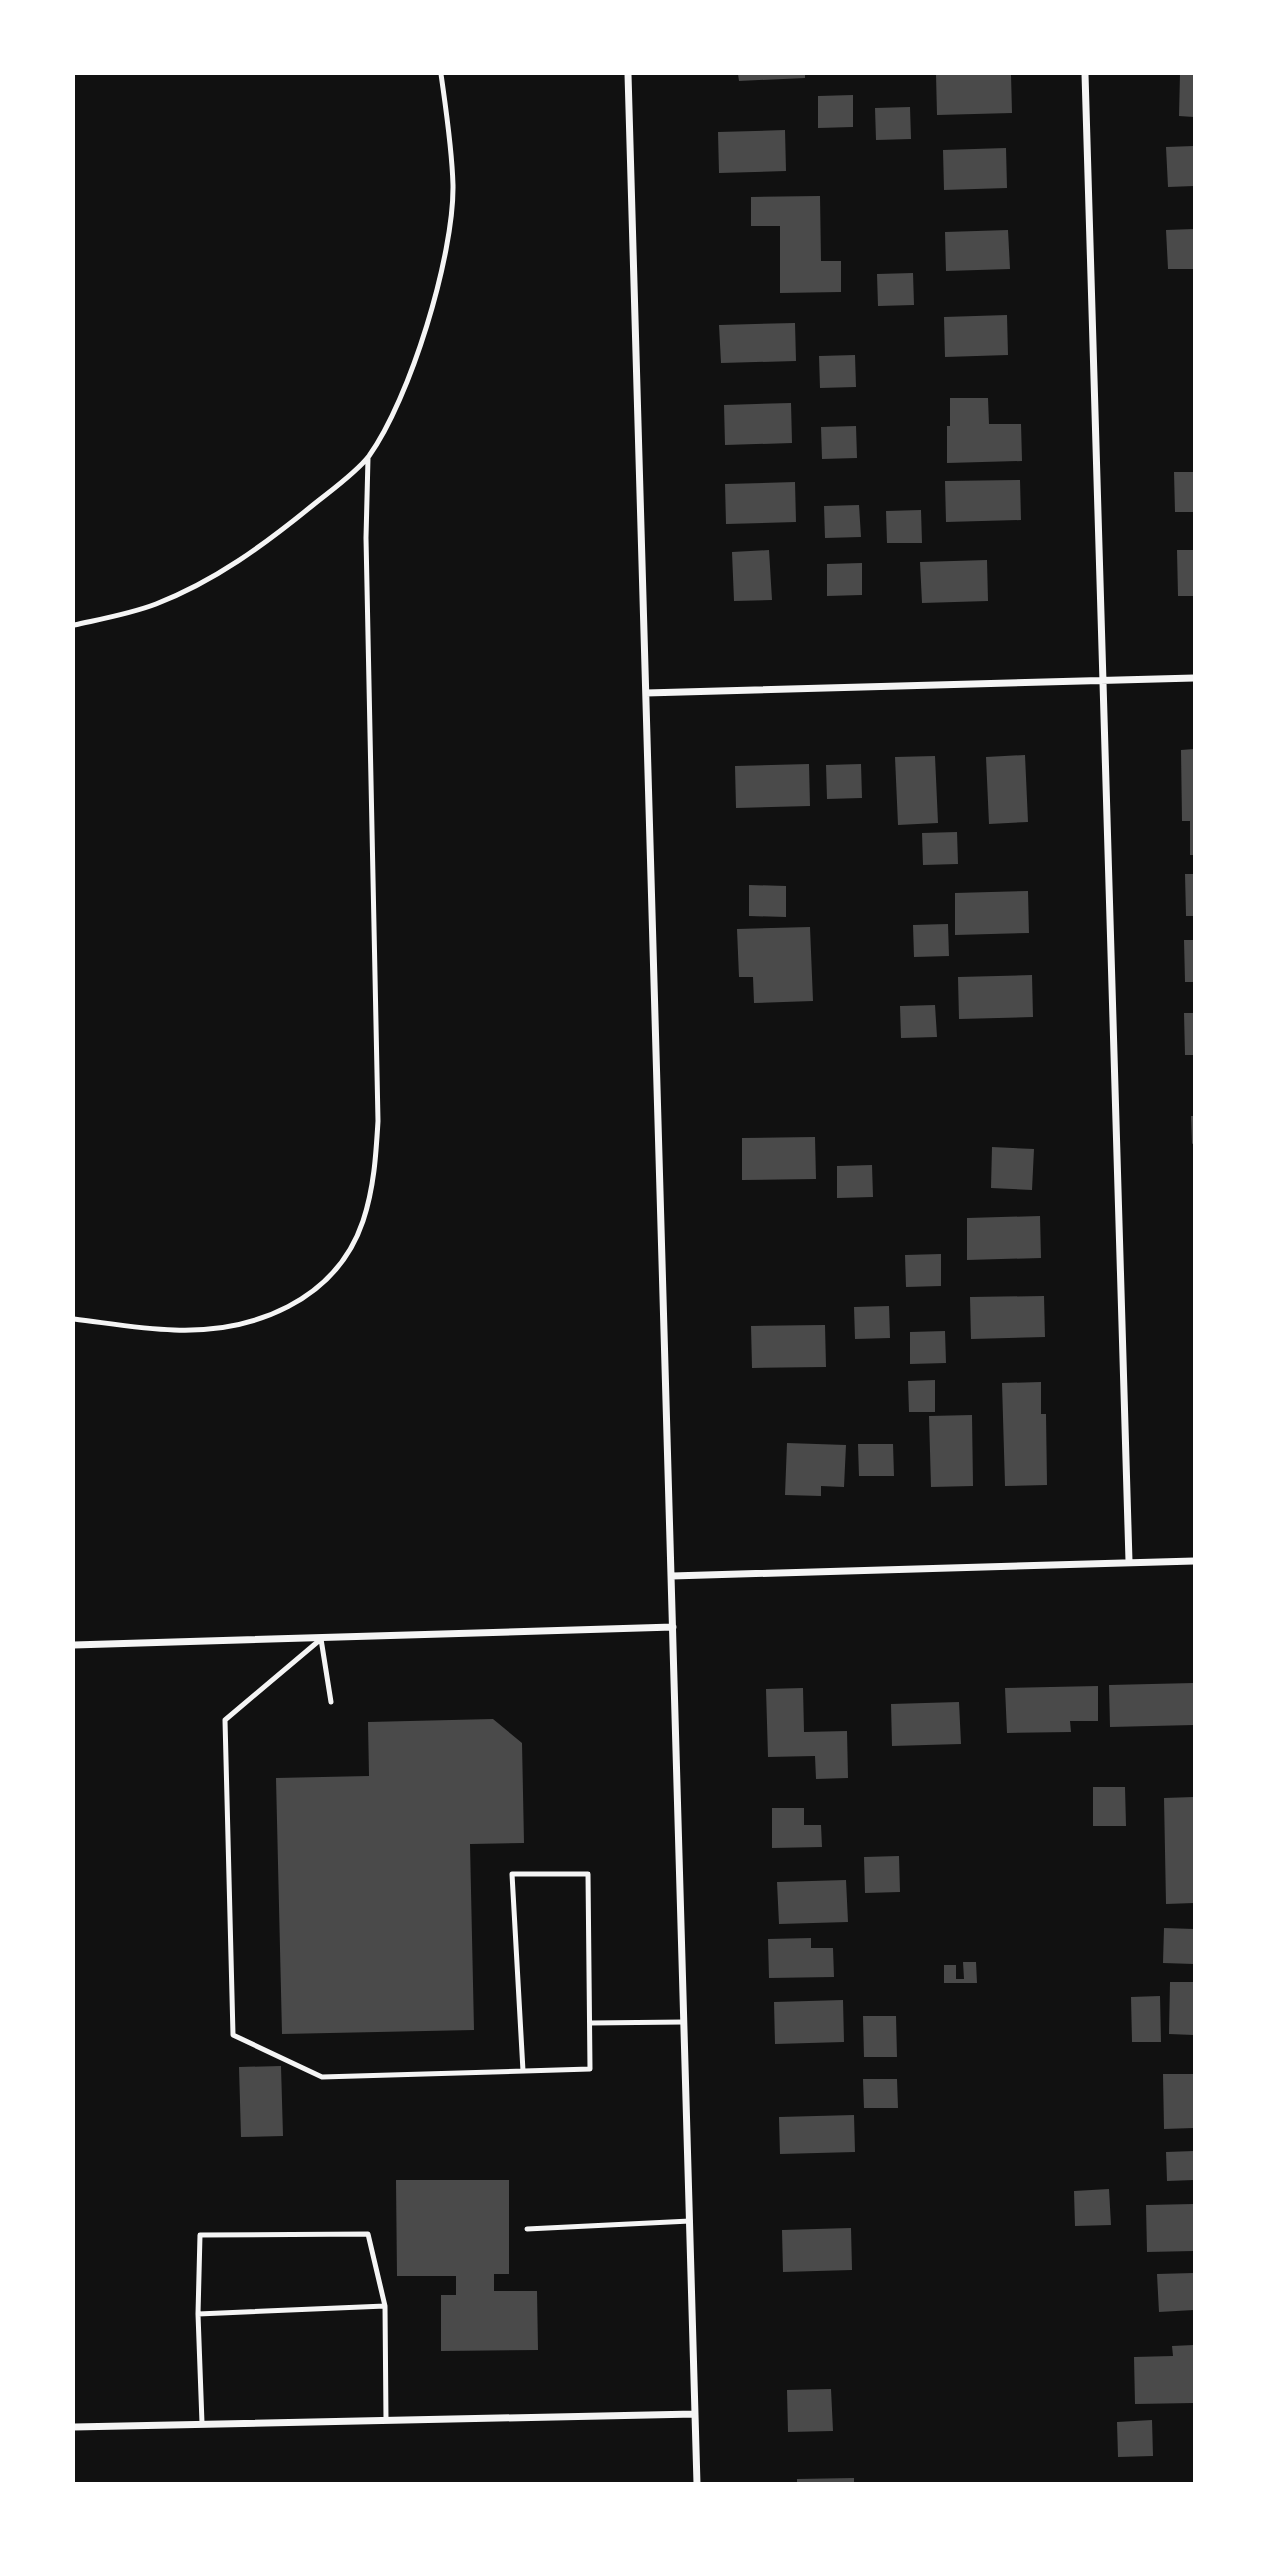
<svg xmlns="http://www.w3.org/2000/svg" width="1268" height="2557" font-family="Commissioner,sans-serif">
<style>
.building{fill:#4a4a4a}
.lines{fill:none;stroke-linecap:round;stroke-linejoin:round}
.service{stroke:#f5f5f5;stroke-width:5}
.minor{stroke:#f5f5f5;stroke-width:7}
</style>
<rect width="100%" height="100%" fill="#111"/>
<path class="building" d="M 738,74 L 805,74 L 805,78 L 739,81 Z
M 936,74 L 1011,74 L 1012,113 L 937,115 Z
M 1180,74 L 1194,74 L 1194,117 L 1179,116 Z
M 853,95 L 853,127 L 818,128 L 818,96 Z
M 910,107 L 911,139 L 876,140 L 875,108 Z
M 785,130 L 786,171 L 719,173 L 718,132 Z
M 1194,146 L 1194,186 L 1168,187 L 1166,147 Z
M 1006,148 L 1007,188 L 944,190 L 943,150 Z
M 820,196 L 821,261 L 841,261 L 841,292 L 780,293 L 780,226 L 751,226 L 751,197 Z
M 1194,229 L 1194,269 L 1168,269 L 1166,230 Z
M 1008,230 L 1010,269 L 946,271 L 945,232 Z
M 913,273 L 914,305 L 878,306 L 877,274 Z
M 1007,315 L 1008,355 L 945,357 L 944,317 Z
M 795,323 L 796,361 L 721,363 L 719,325 Z
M 855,355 L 856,387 L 820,388 L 819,356 Z
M 950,398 L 988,398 L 989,424 L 1021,424 L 1022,461 L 947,463 L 947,426 L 950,426 Z
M 791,403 L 792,443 L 725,445 L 724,405 Z
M 856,426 L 857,458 L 822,459 L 821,427 Z
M 1174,472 L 1194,472 L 1194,512 L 1175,512 Z
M 1020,480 L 1021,520 L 946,522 L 945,481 Z
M 795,482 L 796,522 L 726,524 L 725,484 Z
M 859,505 L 861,537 L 825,538 L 824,506 Z
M 921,510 L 922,543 L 887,543 L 886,511 Z
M 769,550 L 772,600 L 734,601 L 732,552 Z
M 1177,550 L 1194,550 L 1194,596 L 1178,596 Z
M 987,560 L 988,601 L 922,603 L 920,562 Z
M 862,563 L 862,595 L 827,596 L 827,564 Z
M 1194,749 L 1194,855 L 1190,855 L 1190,821 L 1182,821 L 1181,750 Z
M 1025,755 L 1028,822 L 989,824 L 986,757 Z
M 935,756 L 938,823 L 898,825 L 895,757 Z
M 809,764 L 810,806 L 736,808 L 735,766 Z
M 861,764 L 862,798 L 827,799 L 826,765 Z
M 957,832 L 958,864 L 923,865 L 922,833 Z
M 1185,874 L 1194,874 L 1194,916 L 1186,916 Z
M 749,885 L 786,886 L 786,917 L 749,916 Z
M 1028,891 L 1029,933 L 955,935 L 955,893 Z
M 948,924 L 949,956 L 914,957 L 913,925 Z
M 810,927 L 813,1001 L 754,1003 L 753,977 L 739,977 L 737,929 Z
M 1184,940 L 1194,940 L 1194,982 L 1185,982 Z
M 1032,975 L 1033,1017 L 959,1019 L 958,977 Z
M 935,1005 L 937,1037 L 901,1038 L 900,1006 Z
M 1184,1013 L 1194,1013 L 1194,1055 L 1185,1055 Z
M 1191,1116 L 1194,1116 L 1194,1143 L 1192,1144 Z
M 815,1137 L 816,1179 L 742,1180 L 742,1138 Z
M 992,1147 L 1034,1149 L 1032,1190 L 991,1188 Z
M 872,1165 L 873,1197 L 837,1198 L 837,1166 Z
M 1040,1216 L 1041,1258 L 967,1260 L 967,1218 Z
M 941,1254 L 941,1286 L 906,1287 L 905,1255 Z
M 1044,1296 L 1045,1337 L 971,1339 L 970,1297 Z
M 889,1306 L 890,1338 L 855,1339 L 854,1307 Z
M 825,1325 L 826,1367 L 752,1368 L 751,1326 Z
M 945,1331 L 946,1363 L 910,1364 L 910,1332 Z
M 935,1380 L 935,1412 L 909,1412 L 908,1381 Z
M 1041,1382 L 1041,1414 L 1046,1414 L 1047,1485 L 1005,1486 L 1002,1383 Z
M 972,1415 L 973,1486 L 931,1487 L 929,1416 Z
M 787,1443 L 846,1445 L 844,1487 L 821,1486 L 821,1496 L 785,1495 Z
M 858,1444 L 893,1444 L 894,1476 L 859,1476 Z
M 1194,1683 L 1194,1725 L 1110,1727 L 1109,1685 Z
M 1098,1686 L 1098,1721 L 1070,1721 L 1071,1732 L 1007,1733 L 1005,1688 Z
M 803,1688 L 804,1732 L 847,1731 L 848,1778 L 816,1779 L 815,1756 L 768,1757 L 766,1689 Z
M 959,1702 L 961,1744 L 892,1746 L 891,1704 Z
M 493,1719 L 522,1743 L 524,1843 L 470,1844 L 474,2030 L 282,2034 L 276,1778 L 369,1776 L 368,1722 Z
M 1093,1787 L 1125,1787 L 1126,1826 L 1093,1826 Z
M 1194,1797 L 1194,1903 L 1166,1904 L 1164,1798 Z
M 772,1808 L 804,1808 L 804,1825 L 821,1825 L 822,1847 L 772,1848 Z
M 899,1856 L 900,1892 L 865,1893 L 864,1857 Z
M 846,1880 L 848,1922 L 779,1924 L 777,1882 Z
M 1164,1928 L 1194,1929 L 1194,1964 L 1163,1963 Z
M 811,1938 L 811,1948 L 833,1948 L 834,1977 L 769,1978 L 768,1939 Z
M 963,1962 L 976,1962 L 977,1983 L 944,1983 L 944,1965 L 956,1965 L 956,1979 L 964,1979 Z
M 1170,1982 L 1194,1982 L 1194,2035 L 1169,2034 Z
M 1160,1996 L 1161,2042 L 1132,2042 L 1131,1997 Z
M 843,2000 L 844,2042 L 775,2044 L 774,2002 Z
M 863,2016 L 896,2016 L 897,2057 L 864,2057 Z
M 281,2066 L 283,2136 L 241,2137 L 239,2067 Z
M 1163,2074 L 1194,2074 L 1194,2128 L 1164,2129 Z
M 863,2079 L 897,2079 L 898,2108 L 864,2108 Z
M 854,2115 L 855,2152 L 780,2154 L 779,2117 Z
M 1194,2151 L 1194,2180 L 1167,2181 L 1166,2152 Z
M 396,2180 L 509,2180 L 509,2274 L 494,2274 L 494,2291 L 537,2291 L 538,2350 L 441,2351 L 441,2295 L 456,2295 L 456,2276 L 397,2276 Z
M 1109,2189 L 1111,2225 L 1075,2226 L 1074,2191 Z
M 1194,2204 L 1194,2251 L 1147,2252 L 1146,2205 Z
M 851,2228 L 852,2270 L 783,2272 L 782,2230 Z
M 1194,2273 L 1194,2310 L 1159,2312 L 1157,2274 Z
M 1194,2345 L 1194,2403 L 1135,2404 L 1134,2357 L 1173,2356 L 1172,2346 Z
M 831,2389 L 833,2431 L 788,2432 L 787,2390 Z
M 1152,2420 L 1153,2456 L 1118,2457 L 1117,2422 Z
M 854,2478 L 854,2484 L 797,2484 L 797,2479 Z"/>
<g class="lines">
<path class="service" d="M 74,625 C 101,619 130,614 156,604 C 215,581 264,545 313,505 C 329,492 356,473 369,456 C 410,399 454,256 453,185 C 452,148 446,110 441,74
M 74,1319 C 107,1323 141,1329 174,1330 C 253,1333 336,1301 363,1221 C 374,1188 376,1155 378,1121 L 366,538 L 368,458
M 331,1702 L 321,1639 L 225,1720 L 233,2035 L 322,2077 L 590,2069 L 588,1874 L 512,1874 L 523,2071
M 590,2023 L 684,2022
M 527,2229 L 690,2221
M 198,2314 L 385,2306
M 202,2423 L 198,2314 L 200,2235 L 368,2234 L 385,2306 L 386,2420"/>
<path class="minor" d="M 628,74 L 697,2484
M 1085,74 L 1129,1561
M 646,693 L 1194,678
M 672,1576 L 1194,1561
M 74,1645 L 673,1627
M 74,2427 L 695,2414"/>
</g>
<rect width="1268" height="2557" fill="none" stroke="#ffffff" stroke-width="150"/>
</svg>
